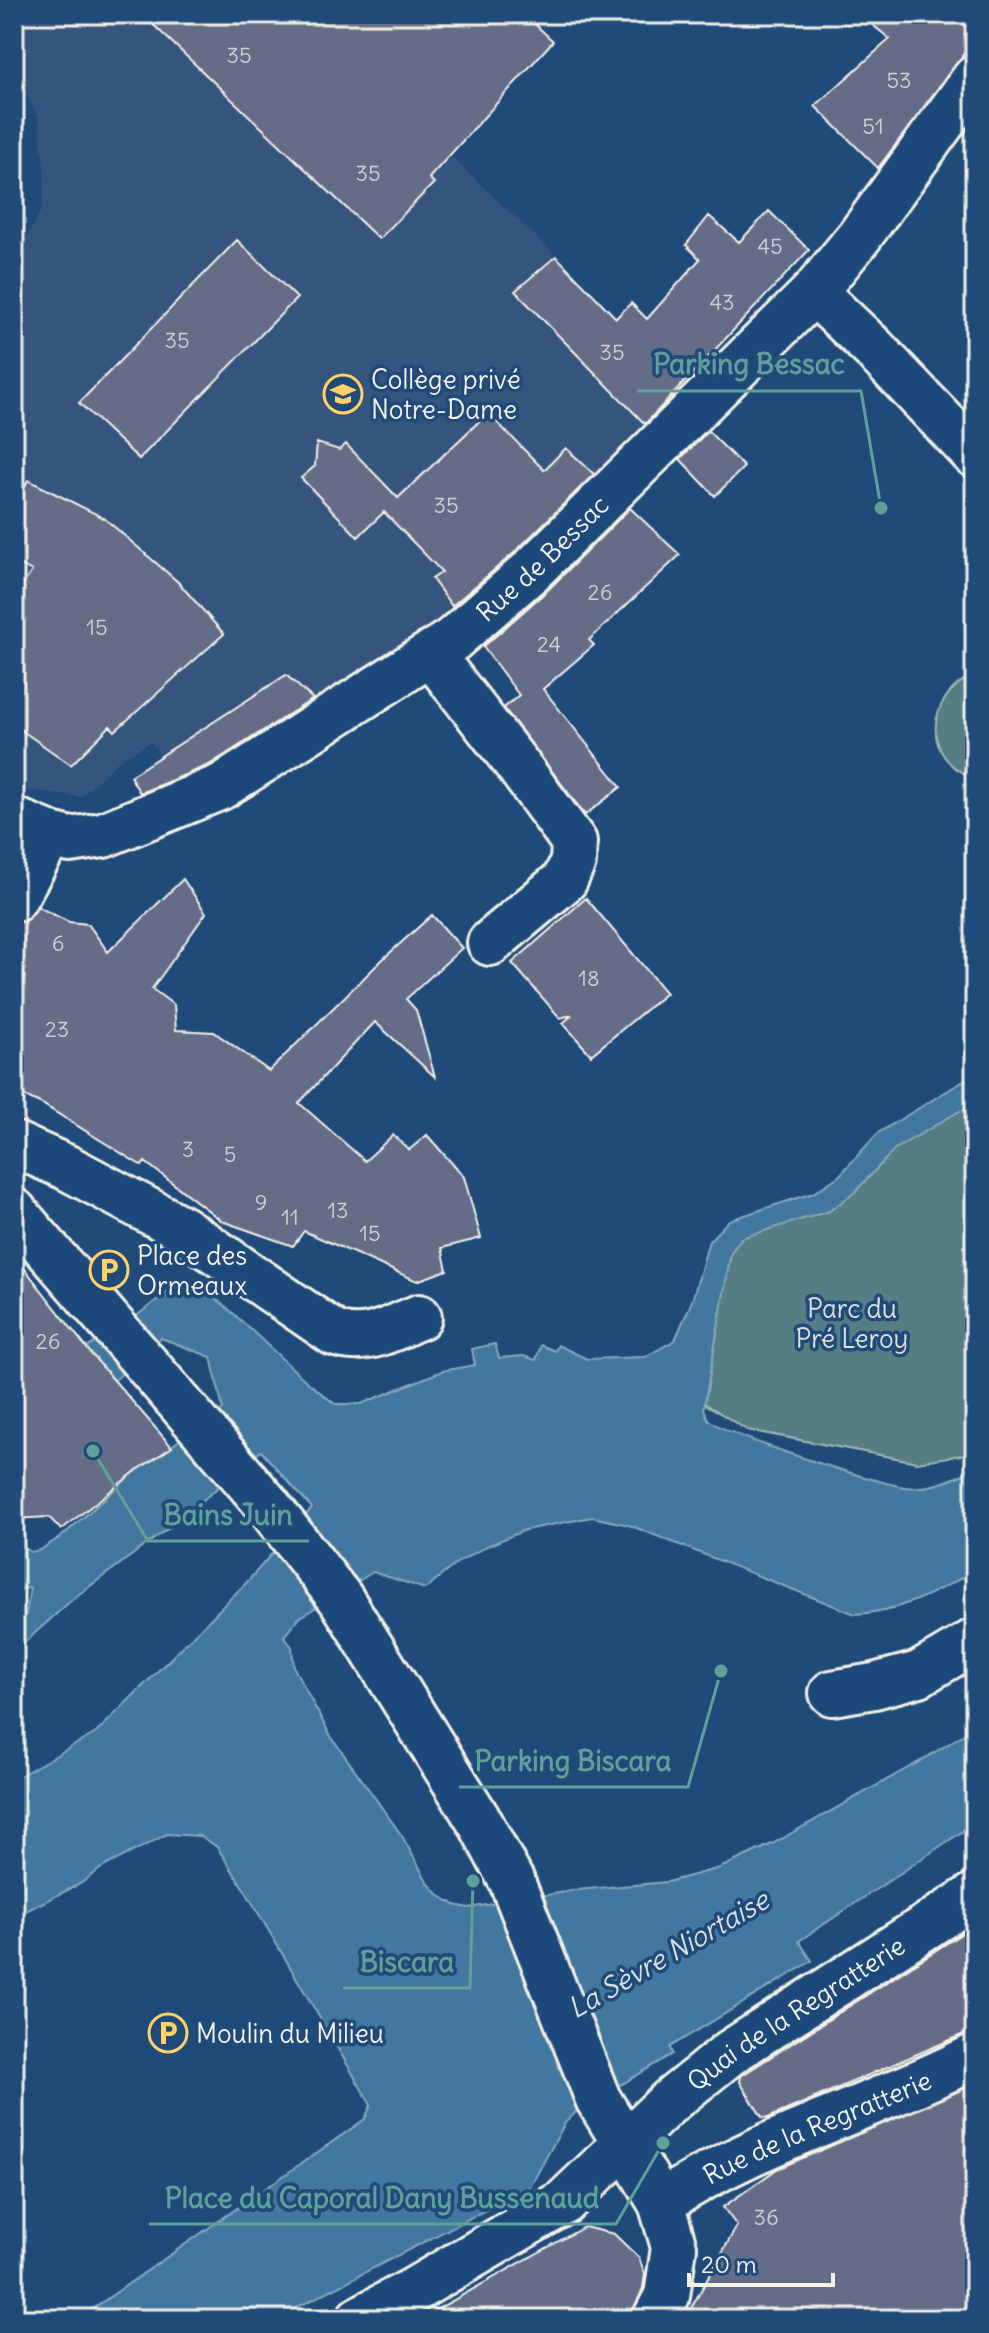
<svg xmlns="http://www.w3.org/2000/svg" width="989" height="2333" font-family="Delius,sans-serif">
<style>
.built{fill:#34547e}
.green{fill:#577d83;stroke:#a6b7b6;stroke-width:2}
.water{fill:#42779f;stroke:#89a8bc;stroke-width:2}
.building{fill:#656c88;stroke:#f4f1e8;stroke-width:2}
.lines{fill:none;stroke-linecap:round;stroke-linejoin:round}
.minor-casing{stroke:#f4f1e8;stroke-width:50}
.minor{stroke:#1f4a7a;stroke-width:44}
.labels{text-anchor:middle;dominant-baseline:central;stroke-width:7;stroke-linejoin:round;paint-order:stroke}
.number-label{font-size:22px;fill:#d0d0d0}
.poi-label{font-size:26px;fill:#f4f1e8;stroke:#1f4a7a;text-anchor:start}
.street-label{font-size:26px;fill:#f4f1e8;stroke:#1f4a7a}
.park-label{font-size:26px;fill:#dce0d9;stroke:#1f4a7a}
.water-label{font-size:28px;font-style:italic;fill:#d9dfdd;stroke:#1f4a7a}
.leader{fill:none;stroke:#5fa199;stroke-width:3}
.callout-dot{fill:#5fa199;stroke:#1f4a7a;stroke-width:3}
.callout-label{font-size:28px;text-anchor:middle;font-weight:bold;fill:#5fa199;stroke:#1f4a7a;stroke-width:7;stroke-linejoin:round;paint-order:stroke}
</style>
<rect width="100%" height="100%" fill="#1f4a7a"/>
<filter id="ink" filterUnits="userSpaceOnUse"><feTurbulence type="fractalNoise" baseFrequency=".0125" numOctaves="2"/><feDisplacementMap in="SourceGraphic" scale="16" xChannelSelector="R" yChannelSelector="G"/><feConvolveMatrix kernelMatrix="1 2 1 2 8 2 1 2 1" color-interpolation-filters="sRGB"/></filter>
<g filter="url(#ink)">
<path class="built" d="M 14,14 L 302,14 L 555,255 L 680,386 L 529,543 L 469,598 L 232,756 L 177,783 L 151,742 L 121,759 L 80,797 L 14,789 L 14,428 L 17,424 L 14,402 L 14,255 L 24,243 L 42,208 L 45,178 L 39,119 L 27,96 L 14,81 Z"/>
<path class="green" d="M 975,674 L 975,778 C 920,760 925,696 975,674 Z
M 975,1093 L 975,1453 L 917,1462 L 747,1430 L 669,1381 L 721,1243 L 800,1211 Z"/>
<path class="water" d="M 975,1074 L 975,1102 L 895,1149 L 854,1193 L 829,1211 L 741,1238 L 731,1253 L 704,1407 C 704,1408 707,1418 708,1419 C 720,1434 880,1484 905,1487 C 928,1490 955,1479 975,1468 L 975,1571 C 935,1592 901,1612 855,1614 L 629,1525 L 592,1517 L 525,1530 L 487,1546 L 457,1563 L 425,1589 L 373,1572 L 299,1618 L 284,1636 L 292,1647 L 294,1668 L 330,1735 L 402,1836 L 428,1883 L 439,1895 L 455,1905 L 469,1908 L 576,1890 L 667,1882 L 720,1868 L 772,1844 L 924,1759 L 975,1727 L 975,1823 L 799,1941 L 812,1961 L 670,2047 L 672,2054 L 624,2083 L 588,2100 L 565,2123 L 530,2187 L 275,2319 L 78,2319 L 365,2119 L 371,2105 L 246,1892 L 217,1847 L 200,1836 L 167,1834 L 103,1867 L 80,1884 L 14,1917 L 14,1779 L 96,1733 L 247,1582 L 312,1508 L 261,1451 L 177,1522 L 74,1598 L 14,1652 L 14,1633 L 26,1615 L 30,1588 L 14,1590 L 14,1542 L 31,1552 L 40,1550 L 62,1536 L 136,1471 L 223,1409 L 211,1357 L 161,1338 L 114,1381 L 36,1440 L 87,1348 L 139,1314 L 176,1285 L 191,1282 L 222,1303 L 305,1380 L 335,1404 L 361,1404 L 442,1371 L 475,1365 L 472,1349 L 495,1344 L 499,1358 L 523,1356 L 536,1360 L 541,1345 L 555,1351 L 558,1345 L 587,1359 L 645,1357 L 675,1340 L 692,1301 L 709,1241 L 729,1220 L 813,1193 L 839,1176 L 878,1133 Z"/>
<path class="building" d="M 142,14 L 524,14 L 553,41 L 429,178 L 434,183 L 379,239 Z
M 859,14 L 975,14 L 975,39 L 878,168 L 815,106 L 890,39 Z
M 769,211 L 809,250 L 645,424 L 515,291 L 556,256 L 616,318 L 631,303 L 647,319 L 700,259 L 686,245 L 709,216 L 739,242 Z
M 237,240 L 297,298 L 139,459 L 79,403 Z
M 488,413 L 544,470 L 566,448 L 594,474 L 514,553 L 452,606 L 432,579 L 442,572 L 384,512 L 358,537 L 301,478 L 315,466 L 317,443 L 339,450 L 346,444 L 398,498 Z
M 708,431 L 744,467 L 715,496 L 680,459 Z
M 28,480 L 104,518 L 178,582 L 224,634 L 115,731 L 110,726 L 71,765 L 14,725 L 14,598 L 32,571 L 14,561 L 14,508 Z
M 630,508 L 680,555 L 589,640 L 594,645 L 543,689 L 621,787 L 585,815 L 504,708 L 519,695 L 483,647 L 549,589 Z
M 286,675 L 313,699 L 209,765 L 140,793 L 130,776 Z
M 183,879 L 206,913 L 152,989 L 174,1005 L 176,1030 L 214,1032 L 269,1071 L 383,959 L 432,915 L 462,948 L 406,999 L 416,1010 L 435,1077 L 375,1022 L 299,1103 L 365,1161 L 393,1135 L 409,1150 L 427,1135 L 464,1177 L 481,1238 L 442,1248 L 447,1270 L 417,1281 L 304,1231 L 293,1246 L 222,1221 L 145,1162 L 142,1166 L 42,1104 L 14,1091 L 14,924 L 27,920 L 38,907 L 69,922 L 88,924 L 108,952 Z
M 586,898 L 666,993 L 591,1055 L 563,1023 L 572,1015 L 560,1018 L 512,963 Z
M 14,1255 L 93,1356 L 172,1447 L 136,1471 L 61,1530 L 49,1517 L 14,1519 Z
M 975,1925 L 975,2031 L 964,2034 L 768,2118 L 762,2117 L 740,2082 L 741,2076 Z
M 975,2084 L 975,2319 L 685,2319 L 737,2226 L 723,2207 L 777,2169 Z
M 584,2227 L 614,2234 L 639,2258 L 645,2274 L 643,2288 L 630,2319 L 420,2319 Z"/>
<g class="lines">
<defs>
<g id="minor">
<path d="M 814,292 L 873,348 L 975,455"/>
<path d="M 431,654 L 516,763 L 574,842 L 573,862 L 565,880 L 490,943"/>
<path id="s1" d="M 14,820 L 51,835 L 70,840 L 103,835 L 221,787 L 452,640 L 531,571 L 814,292 L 859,237 L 975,78"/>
<path d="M 14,899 L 51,835"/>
<path d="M 14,1144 L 68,1168 L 183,1229 L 334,1333 C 365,1345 390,1329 419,1317"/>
<path d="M 14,1211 L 266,1503 L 341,1599 L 481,1824 L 512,1882 L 598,2099 L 661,2203 L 674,2247 L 667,2296 L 655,2319"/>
<path d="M 832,1693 L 874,1686 L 919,1674 L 975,1641"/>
<path id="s2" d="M 661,2203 C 757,2139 872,2109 975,2056"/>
<path id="s3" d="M 359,2319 L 414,2290 L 564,2202 L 670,2101 L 731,2052 L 975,1895"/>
</g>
</defs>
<use href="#minor" class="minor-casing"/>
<use href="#minor" class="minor"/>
</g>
</g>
<defs>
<symbol id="school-ring" viewBox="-11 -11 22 22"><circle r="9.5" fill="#1f4a7a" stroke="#ffd166" stroke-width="1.5"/><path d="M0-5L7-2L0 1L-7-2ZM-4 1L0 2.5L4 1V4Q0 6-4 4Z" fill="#ffd166"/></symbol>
<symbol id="parking-ring" viewBox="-11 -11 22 22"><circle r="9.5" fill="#1f4a7a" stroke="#ffd166" stroke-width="1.5"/><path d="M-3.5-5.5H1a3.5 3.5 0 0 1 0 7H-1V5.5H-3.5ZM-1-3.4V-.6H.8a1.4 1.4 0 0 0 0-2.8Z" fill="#ffd166"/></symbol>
</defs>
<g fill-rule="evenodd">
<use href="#school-ring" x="321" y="372" width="44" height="44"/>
<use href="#parking-ring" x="87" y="1248" width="44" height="44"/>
<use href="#parking-ring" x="146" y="2011" width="44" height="44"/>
</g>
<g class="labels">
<g class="number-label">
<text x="239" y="55">35</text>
<text x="899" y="80">53</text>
<text x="873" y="126">51</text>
<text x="368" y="173">35</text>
<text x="770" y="246">45</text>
<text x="722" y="302">43</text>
<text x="177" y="340">35</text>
<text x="612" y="352">35</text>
<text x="446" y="505">35</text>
<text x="600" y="592">26</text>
<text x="97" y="627">15</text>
<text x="549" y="644">24</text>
<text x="58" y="943">6</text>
<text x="589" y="978">18</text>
<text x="57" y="1029">23</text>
<text x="188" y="1149">3</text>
<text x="230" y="1154">5</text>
<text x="261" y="1202">9</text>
<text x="338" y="1210">13</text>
<text x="290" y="1217">11</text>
<text x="370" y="1233">15</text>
<text x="48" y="1341">26</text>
<text x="766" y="2217">36</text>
</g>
<g class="poi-label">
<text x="371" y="379">Collège privé<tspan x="371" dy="30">Notre-Dame</tspan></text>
<text x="137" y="1255">Place des<tspan x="137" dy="30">Ormeaux</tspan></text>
<text x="196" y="2033">Moulin du Milieu</text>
</g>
<g class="street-label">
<text stroke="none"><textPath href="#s1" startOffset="616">Rue de Bessac</textPath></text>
<text stroke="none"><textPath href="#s3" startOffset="536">Quai de la Regratterie</textPath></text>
<text stroke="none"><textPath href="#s2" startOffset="174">Rue de la Regratterie</textPath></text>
</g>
<g class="park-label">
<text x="852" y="1308">Parc du<tspan x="852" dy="30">Pré Leroy</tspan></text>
</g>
<g class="water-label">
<text transform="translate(668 1954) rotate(-30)">La Sèvre Niortaise</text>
</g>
</g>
<path class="leader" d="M881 508L861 391H637M93 1451L148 1541H309M721 1671L688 1787H459M473 1881L470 1988H343M663 2143L616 2224H149"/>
<g class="callout-dot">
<circle cx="881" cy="508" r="8"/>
<circle cx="93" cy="1451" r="8"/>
<circle cx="721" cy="1671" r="8"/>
<circle cx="473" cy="1881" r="8"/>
<circle cx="663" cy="2143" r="8"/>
</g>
<g class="callout-label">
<text x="749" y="374">Parking Bessac</text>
<text x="228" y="1525">Bains Juin</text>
<text x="573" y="1771">Parking Biscara</text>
<text x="407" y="1972">Biscara</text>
<text x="382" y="2208">Place du Caporal Dany Bussenaud</text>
</g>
<rect width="989" height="2333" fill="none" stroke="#1f4a7a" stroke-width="48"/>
<rect x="24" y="24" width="941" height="2285" fill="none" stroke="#f4f1e8" stroke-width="3" filter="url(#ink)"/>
<path d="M689 2273v12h144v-12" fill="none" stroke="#f4f1e8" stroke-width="4"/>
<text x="701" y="2273" font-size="24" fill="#f4f1e8" stroke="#1f4a7a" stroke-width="6" paint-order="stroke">20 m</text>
</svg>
